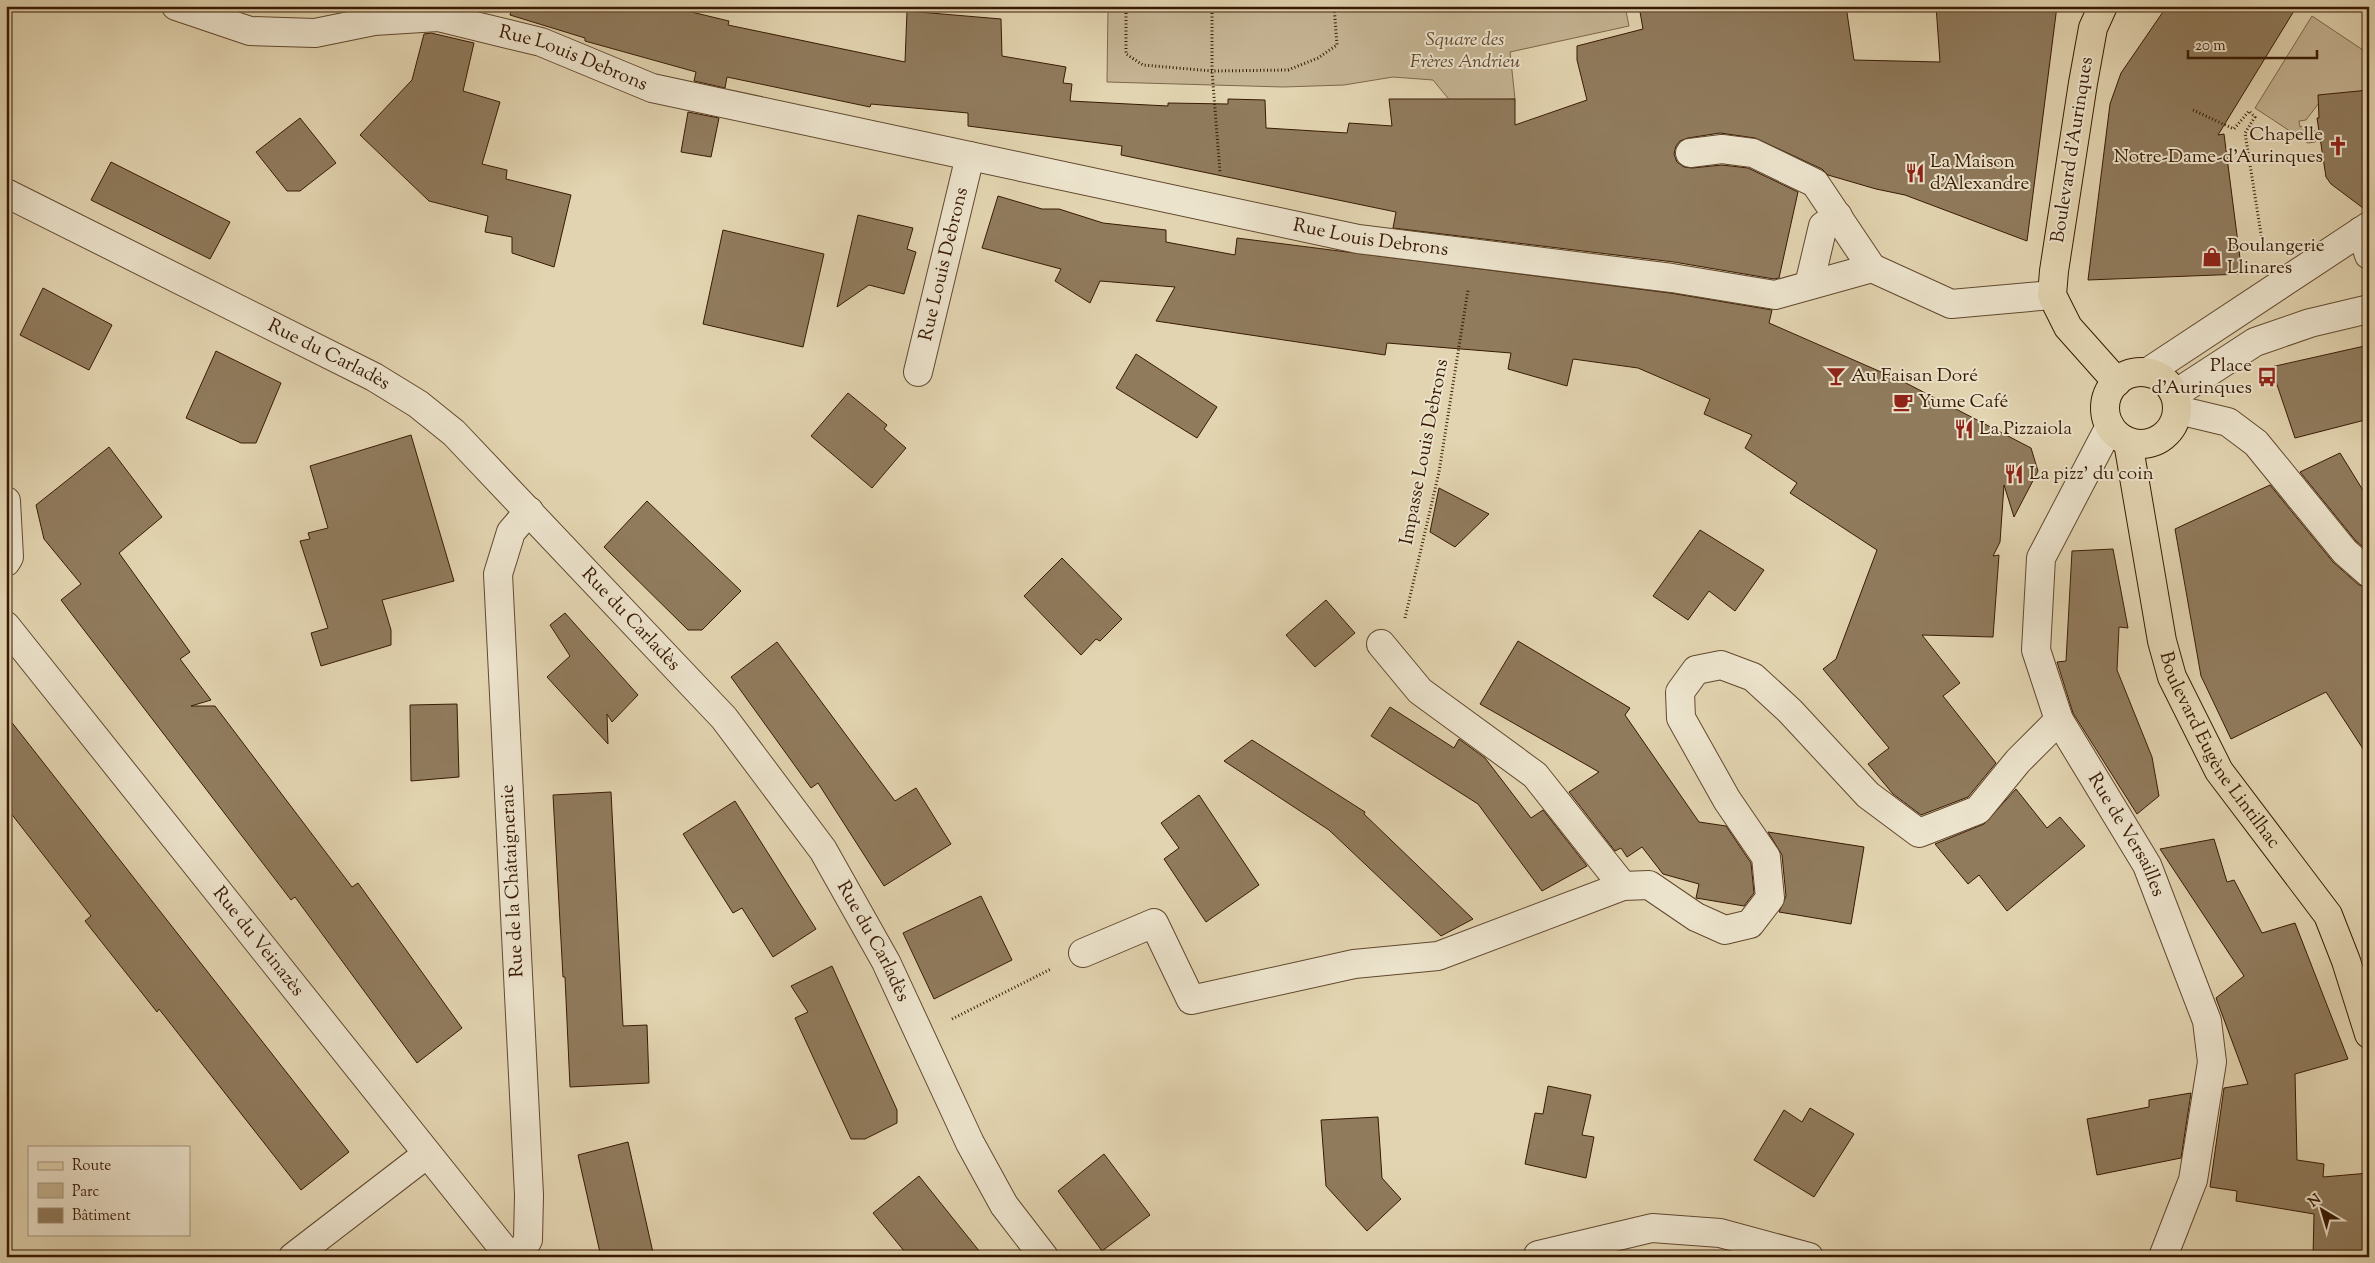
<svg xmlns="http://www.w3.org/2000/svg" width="2375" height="1263" font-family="'Sorts Mill Goudy',serif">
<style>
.green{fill:#c5b493;stroke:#7e674b}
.building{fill:#907b5d;stroke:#381a03}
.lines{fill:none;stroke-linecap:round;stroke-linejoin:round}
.minor-casing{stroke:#62482e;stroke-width:30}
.major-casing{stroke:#381a03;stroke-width:30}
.path{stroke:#381a03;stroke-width:3;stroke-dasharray:1 2.5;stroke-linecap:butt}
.minor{stroke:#ece3cc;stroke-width:28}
.major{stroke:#e2d4b0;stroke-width:28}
.labels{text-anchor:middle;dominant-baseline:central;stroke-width:4;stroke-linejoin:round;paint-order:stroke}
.park-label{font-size:19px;font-style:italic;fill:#62482e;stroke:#ece3cc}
.street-label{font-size:19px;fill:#381a03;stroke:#ece3cc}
.poi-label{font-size:19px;fill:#381a03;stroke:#ece3cc;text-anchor:start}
</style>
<rect width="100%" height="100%" fill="#e2d4b0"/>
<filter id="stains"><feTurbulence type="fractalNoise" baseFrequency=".004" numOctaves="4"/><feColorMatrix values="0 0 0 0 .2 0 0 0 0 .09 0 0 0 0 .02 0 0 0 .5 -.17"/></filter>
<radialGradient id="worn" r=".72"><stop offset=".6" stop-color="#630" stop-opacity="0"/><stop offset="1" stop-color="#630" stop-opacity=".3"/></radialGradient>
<path class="green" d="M 1108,6 L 1625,6 L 1629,26 L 1510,52 L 1515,99 L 1452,103 L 1433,80 L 1393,77 L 1344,85 L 1283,87 L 1107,82 Z
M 2312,16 L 2369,54 L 2369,86 L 2366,85 L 2352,105 L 2319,103 L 2306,120 L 2299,121 L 2300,127 L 2307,125 L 2320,135 L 2315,142 L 2308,143 L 2255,108 Z"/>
<path class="building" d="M 512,6 L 683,6 L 683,10 L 729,21 L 728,25 L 905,62 L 907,11 L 1001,19 L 1002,56 L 1066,67 L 1063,83 L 1072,84 L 1070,101 L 1168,106 L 1168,103 L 1228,104 L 1228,99 L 1265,100 L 1266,128 L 1347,133 L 1349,123 L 1392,126 L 1389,99 L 1515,99 L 1515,125 L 1587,100 L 1577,60 L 1577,46 L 1643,29 L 1639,6 L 1846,6 L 1854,60 L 1940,62 L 1936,6 L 2057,6 L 2027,241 L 1905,195 L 1876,189 L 1828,175 L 1822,169 L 1755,138 L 1720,133 L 1688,138 L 1680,141 L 1676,146 L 1674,154 L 1677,162 L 1684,167 L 1692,168 L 1722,165 L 1748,168 L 1798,192 L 1779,278 L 1774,279 L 1674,262 L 1393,228 L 1396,212 L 1121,155 L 1122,146 L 968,126 L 968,113 L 871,104 L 870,107 L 727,77 L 725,88 L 694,81 L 696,72 L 585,41 L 585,38 L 510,15 Z
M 2167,6 L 2297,6 L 2218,135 L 2224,134 L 2242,274 L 2088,280 L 2110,104 L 2121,73 Z
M 431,33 L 474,43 L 463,91 L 500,102 L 482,164 L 507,170 L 506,179 L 571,195 L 554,267 L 512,253 L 512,237 L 485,232 L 488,216 L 429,201 L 360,135 L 412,80 L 424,34 Z
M 2369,90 L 2369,210 L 2367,211 L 2331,184 L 2326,177 L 2317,118 L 2319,118 L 2318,95 Z
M 688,112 L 719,118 L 711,157 L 681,152 Z
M 300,118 L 336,163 L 300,191 L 287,191 L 256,152 Z
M 111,162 L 230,222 L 210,259 L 91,200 Z
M 998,196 L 1042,209 L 1059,209 L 1103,223 L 1166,230 L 1166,242 L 1235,255 L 1237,238 L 1670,293 L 1772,310 L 1769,323 L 1904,382 L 2031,448 L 2038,471 L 2014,517 L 2004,485 L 2000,542 L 1993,556 L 1999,555 L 1993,637 L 1922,635 L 1960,683 L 1943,696 L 1996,763 L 1968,797 L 1921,815 L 1893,794 L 1868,764 L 1889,748 L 1823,669 L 1836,659 L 1877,550 L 1790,493 L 1797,483 L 1745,448 L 1752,435 L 1704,414 L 1710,399 L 1638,368 L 1573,359 L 1567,386 L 1508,369 L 1511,353 L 1387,343 L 1385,355 L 1156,321 L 1175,287 L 1100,281 L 1090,303 L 1055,281 L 1061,269 L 982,248 Z
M 858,215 L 913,228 L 907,249 L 916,252 L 904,294 L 869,285 L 837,307 Z
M 723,230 L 824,254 L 803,347 L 703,324 Z
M 43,288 L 112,325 L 89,370 L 20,335 Z
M 2369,345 L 2369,419 L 2295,438 L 2271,367 Z
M 216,351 L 281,383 L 256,443 L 241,443 L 186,418 Z
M 1136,354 L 1217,407 L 1197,438 L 1116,388 Z
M 848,393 L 887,425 L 884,429 L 906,448 L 872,488 L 811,436 Z
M 411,435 L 454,581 L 382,600 L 391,630 L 391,645 L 321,666 L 311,633 L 328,628 L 300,541 L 310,539 L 308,533 L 328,528 L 310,466 Z
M 109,447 L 162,517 L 119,553 L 190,652 L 180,659 L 211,700 L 191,706 L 215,706 L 352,887 L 358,883 L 462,1028 L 417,1063 L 295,897 L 291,900 L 61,600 L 81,584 L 44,539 L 36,505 Z
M 2340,453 L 2369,500 L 2369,552 L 2356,541 L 2300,472 Z
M 2270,485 L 2333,562 L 2359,585 L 2369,588 L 2369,758 L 2326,692 L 2231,739 L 2201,676 L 2175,529 Z
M 1439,488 L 1489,514 L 1455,547 L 1430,532 Z
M 647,501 L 741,591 L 702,630 L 688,630 L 604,547 Z
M 1700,530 L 1764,570 L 1735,611 L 1709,591 L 1688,620 L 1653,596 Z
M 2113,549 L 2128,628 L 2119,627 L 2117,670 L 2152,757 L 2159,796 L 2137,814 L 2073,713 L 2057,662 L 2066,661 L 2072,551 Z
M 1062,558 L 1122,619 L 1100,641 L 1096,639 L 1081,655 L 1024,596 Z
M 1326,600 L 1355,633 L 1315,667 L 1286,635 Z
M 565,613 L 638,695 L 612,722 L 607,714 L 608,744 L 547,677 L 570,656 L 550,625 Z
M 1518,641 L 1630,708 L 1625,715 L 1699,822 L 1726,826 L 1751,863 L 1754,893 L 1744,906 L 1696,898 L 1699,884 L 1663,874 L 1642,847 L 1627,857 L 1621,848 L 1615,851 L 1569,792 L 1599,772 L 1480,704 Z
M 777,642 L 895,801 L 916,788 L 951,844 L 884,886 L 818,783 L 811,788 L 731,677 Z
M 457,704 L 459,777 L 411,781 L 410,705 Z
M 1390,707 L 1454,748 L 1459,739 L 1485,758 L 1531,818 L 1543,810 L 1587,866 L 1542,891 L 1478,804 L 1371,736 Z
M 6,715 L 349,1152 L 301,1190 L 159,1009 L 157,1012 L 85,921 L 91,916 L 6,807 Z
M 1252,740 L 1365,812 L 1364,814 L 1473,919 L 1441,936 L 1329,830 L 1224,761 Z
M 2016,789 L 2047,828 L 2060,817 L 2085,846 L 2007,911 L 1979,875 L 1968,884 L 1935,844 L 1984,824 Z
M 611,792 L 623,1026 L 647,1025 L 649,1083 L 570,1087 L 565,977 L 563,977 L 553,795 Z
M 1199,795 L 1259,885 L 1206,922 L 1164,859 L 1179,848 L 1161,823 Z
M 735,801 L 816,929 L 773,957 L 742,908 L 733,913 L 683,834 Z
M 1768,832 L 1864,847 L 1851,924 L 1779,912 L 1786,896 L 1782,855 Z
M 2214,839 L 2227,882 L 2234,880 L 2262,933 L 2295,923 L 2348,1059 L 2295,1074 L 2297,1160 L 2324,1164 L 2323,1177 L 2369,1173 L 2369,1257 L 2313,1257 L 2314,1214 L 2236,1201 L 2237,1191 L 2210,1187 L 2224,1088 L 2248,1084 L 2216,998 L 2244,976 L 2160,849 Z
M 981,896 L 1012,960 L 934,999 L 903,933 Z
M 832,966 L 897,1110 L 897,1123 L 865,1139 L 851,1139 L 795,1018 L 808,1012 L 791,986 Z
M 1548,1086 L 1591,1095 L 1582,1135 L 1594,1137 L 1586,1178 L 1525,1164 L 1535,1113 L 1543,1114 Z
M 2191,1093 L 2181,1158 L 2097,1175 L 2087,1119 L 2149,1107 L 2149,1100 Z
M 1810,1108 L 1854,1134 L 1814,1197 L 1754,1160 L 1784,1110 L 1802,1122 Z
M 1378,1117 L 1382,1178 L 1401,1199 L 1367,1231 L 1326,1186 L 1321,1120 Z
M 628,1142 L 654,1257 L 601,1257 L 578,1155 Z
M 1104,1154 L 1150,1215 L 1102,1251 L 1058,1191 Z
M 919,1176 L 935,1196 L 984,1257 L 909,1257 L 873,1213 Z"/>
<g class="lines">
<defs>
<g id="minor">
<path id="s1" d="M 176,6 L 250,31 L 315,33 L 374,21 L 438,17 L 541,42 L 652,88 L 1358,239 L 1672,278 L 1775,295 L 1872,268 L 1951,304 L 2052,295"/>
<path d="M 1690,153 L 1722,149 L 1753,153 L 1815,183 L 1872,268"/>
<path id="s2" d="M 6,193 L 374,377 L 418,404 L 454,433 L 724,718 L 823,850 L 886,962 L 970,1143 L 1004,1205 L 1044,1257"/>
<path d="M 2361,231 L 2369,255"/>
<path d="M 1809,285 L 1823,226 L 1838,216"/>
<path id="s3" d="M 918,372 L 970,156"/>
<path d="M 2148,372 L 2369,226"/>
<path d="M 2175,394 L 2255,342 L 2310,323 L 2369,309"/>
<path d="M 2178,410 L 2228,422 L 2256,443 L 2345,552 L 2369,573"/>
<path id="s4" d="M 2110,426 L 2041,558 L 2036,650 L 2059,720 L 2147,865 L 2207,1021 L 2212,1062 L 2193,1180 L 2163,1257"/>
<path d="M 6,501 L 9,557 L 6,562"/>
<path id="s5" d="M 6,626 L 510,1257"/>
<path d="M 1381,644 L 1420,691 L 1535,775 L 1623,886"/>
<path d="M 1083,953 L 1154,923 L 1191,1000 L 1354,964 L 1438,956 L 1623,886 L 1649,885 L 1696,917 L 1725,930 L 1750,924 L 1770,898 L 1766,857 L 1727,800 L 1681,718 L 1680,692 L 1696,670 L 1721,665 L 1753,677 L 1790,711 L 1868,795 L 1919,833 L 1978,810 L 2018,761 L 2059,720"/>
<path d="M 1538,1255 L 1652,1228 L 1720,1233 L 1809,1257"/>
<path d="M 293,1257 L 427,1154"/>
<path d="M 518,1257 L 528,1240 L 529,1195 L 498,574 L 511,532 L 529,511"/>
</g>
<g id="major">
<path d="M 2103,6 L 2093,28 L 2083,83 L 2054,271 L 2052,295 L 2068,327 L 2117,382"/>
<circle cx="2141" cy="408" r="36"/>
<path id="s6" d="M 2128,442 L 2162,641 L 2172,677 L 2219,771 L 2328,915 L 2346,961 L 2369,1034"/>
</g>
</defs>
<use href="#minor" class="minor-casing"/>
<use href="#major" class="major-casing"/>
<path class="path" d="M 1126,6 L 1126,54 L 1143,65 L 1212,71 L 1288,70 L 1318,58 L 1337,45 L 1334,6
M 1212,6 L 1212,71 L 1220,172
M 2193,110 L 2234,129 L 2249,111 L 2255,117 L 2245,133 L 2264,253
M 1405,618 L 1439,472 L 1468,290
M 952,1019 L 1051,969"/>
<use href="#minor" class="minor"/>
<use href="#major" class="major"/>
</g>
<defs>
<symbol id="church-bare" viewBox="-9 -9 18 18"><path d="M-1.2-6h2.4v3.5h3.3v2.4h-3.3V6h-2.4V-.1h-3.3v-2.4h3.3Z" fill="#8f2418" stroke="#ece3cc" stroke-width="2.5" paint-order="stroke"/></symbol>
<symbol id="restaurant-bare" viewBox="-9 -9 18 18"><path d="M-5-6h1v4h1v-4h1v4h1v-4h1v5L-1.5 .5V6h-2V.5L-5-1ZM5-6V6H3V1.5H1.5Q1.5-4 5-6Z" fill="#8f2418" stroke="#ece3cc" stroke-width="2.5" paint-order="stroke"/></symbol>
<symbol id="shop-bare" viewBox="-9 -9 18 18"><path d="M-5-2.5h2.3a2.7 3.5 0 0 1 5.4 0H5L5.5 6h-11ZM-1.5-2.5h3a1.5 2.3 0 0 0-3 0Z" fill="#8f2418" stroke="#ece3cc" stroke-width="2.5" paint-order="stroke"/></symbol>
<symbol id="bar-bare" viewBox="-9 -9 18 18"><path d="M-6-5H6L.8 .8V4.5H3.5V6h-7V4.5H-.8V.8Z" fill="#8f2418" stroke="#ece3cc" stroke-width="2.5" paint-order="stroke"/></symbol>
<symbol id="bus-bare" viewBox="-9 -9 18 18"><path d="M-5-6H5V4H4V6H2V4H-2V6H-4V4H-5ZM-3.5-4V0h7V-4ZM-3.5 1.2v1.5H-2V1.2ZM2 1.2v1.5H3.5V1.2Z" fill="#8f2418" stroke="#ece3cc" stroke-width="2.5" paint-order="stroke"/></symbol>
<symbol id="cafe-bare" viewBox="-9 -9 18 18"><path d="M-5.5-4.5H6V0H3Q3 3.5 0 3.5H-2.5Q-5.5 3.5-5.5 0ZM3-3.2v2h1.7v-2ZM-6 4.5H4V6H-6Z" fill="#8f2418" stroke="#ece3cc" stroke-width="2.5" paint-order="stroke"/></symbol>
</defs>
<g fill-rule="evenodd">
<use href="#church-bare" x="2324" y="132" width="28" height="28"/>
<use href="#restaurant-bare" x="1901" y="159" width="28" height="28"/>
<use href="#shop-bare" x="2198" y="243" width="28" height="28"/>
<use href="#bar-bare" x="1822" y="362" width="28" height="28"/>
<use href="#bus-bare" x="2253" y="363" width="28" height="28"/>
<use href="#cafe-bare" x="1889" y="388" width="28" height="28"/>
<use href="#restaurant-bare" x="1950" y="415" width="28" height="28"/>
<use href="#restaurant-bare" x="2000" y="460" width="28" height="28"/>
</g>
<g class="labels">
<g class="park-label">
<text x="1465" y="40">Square des<tspan x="1465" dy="22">Frères Andrieu</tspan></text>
</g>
<g class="street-label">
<text stroke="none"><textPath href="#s1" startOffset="409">Rue Louis Debrons</textPath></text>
<text transform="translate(2073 150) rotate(-81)">Boulevard d'Aurinques</text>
<text stroke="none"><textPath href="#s1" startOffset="1228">Rue Louis Debrons</textPath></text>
<text stroke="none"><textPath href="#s3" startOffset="111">Rue Louis Debrons</textPath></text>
<text stroke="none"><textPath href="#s2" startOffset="361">Rue du Carladès</textPath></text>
<text transform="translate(1425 452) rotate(-79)">Impasse Louis Debrons</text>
<text stroke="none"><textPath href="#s2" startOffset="766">Rue du Carladès</textPath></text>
<text stroke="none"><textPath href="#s6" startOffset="326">Boulevard Eugène Lintilhac</textPath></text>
<text stroke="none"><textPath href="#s4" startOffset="448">Rue de Versailles</textPath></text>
<text transform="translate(513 881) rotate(-93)">Rue de la Châtaigneraie</text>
<text stroke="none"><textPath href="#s5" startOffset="404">Rue du Veinazès</textPath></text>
<text stroke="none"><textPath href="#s2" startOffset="1171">Rue du Carladès</textPath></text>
</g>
<g class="poi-label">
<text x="2323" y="135" text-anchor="end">Chapelle<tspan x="2323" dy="22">Notre-Dame-d'Aurinques</tspan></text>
<text x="1930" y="162">La Maison<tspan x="1930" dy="22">d'Alexandre</tspan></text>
<text x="2227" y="246">Boulangerie<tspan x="2227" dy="22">Llinares</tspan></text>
<text x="2252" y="366" text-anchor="end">Place<tspan x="2252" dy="22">d'Aurinques</tspan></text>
<text x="1851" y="376">Au Faisan Doré</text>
<text x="1918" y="402">Yume Café</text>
<text x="1979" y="429">La Pizzaiola</text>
<text x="2029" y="474">La pizz' du coin</text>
</g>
</g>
<rect width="2375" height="1263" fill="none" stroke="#e2d4b0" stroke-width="25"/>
<rect x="8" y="8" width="2360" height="1248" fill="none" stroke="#381a03" stroke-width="2.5"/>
<rect x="12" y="12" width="2350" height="1238" fill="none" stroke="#381a03"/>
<rect x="28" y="1146" width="162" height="90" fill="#ece3cc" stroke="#a4937c"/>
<rect x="38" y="1162" width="25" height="8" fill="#e2d4b0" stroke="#a4937c"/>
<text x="72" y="1170" font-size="15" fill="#381a03">Route</text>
<rect x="38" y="1183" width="25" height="15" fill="#c5b493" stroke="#a4937c"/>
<text x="72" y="1196" font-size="15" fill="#381a03">Parc</text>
<rect x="38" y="1208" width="25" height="15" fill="#907b5d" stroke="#a4937c"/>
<text x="72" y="1220" font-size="15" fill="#381a03">Bâtiment</text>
<g transform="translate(2322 1210) rotate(322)" stroke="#ece3cc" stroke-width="4" paint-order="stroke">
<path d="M0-4L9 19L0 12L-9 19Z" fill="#381a03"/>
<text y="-8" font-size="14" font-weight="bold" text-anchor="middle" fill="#381a03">N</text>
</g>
<path d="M2188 50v8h129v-8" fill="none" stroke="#381a03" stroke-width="2.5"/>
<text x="2195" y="50" font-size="15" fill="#381a03" stroke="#ece3cc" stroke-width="4" paint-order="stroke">20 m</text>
<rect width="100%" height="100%" filter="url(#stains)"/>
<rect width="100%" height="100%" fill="url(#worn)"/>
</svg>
